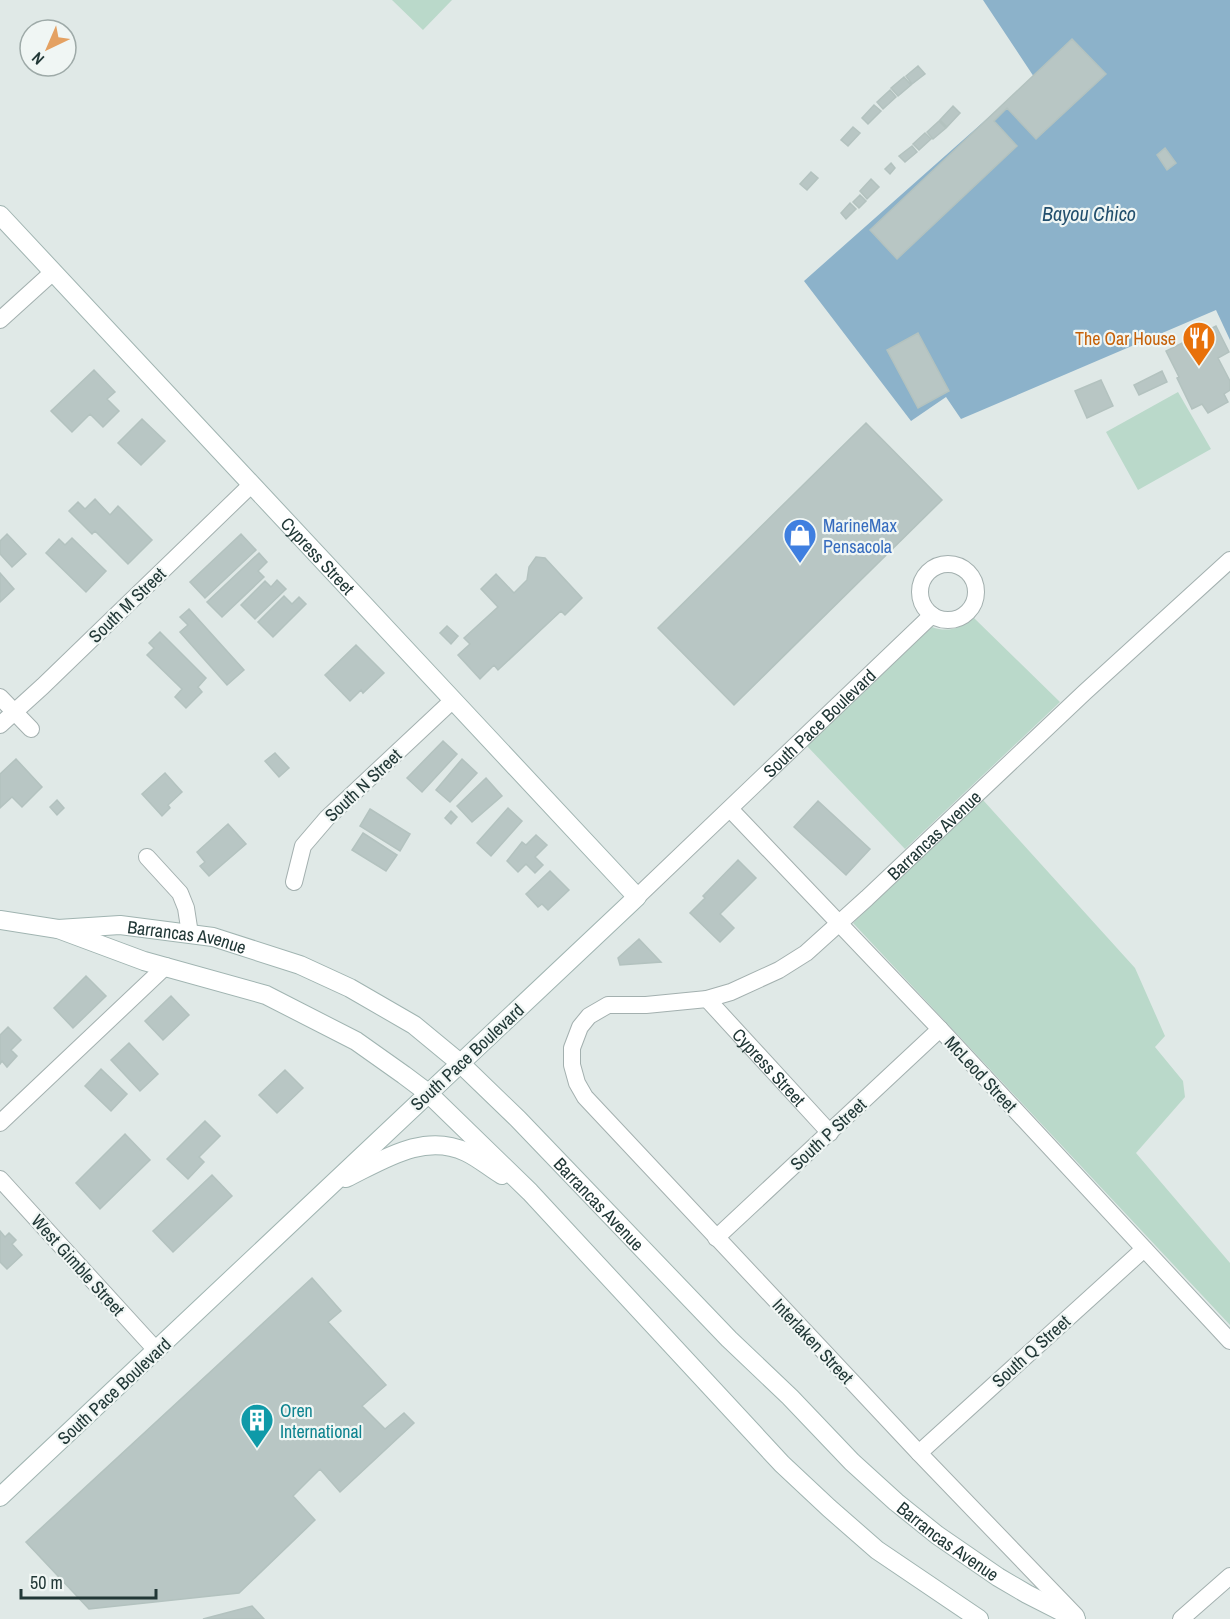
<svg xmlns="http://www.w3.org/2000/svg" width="1230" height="1619" font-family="'Archivo Narrow',sans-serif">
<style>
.green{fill:#bad9ca}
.water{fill:#8cb2ca}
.building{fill:#b8c6c4;stroke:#b3c2bf;stroke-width:1.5}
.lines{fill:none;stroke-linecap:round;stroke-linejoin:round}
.street-casing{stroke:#a3b0af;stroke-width:18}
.secondary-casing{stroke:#a0b4b1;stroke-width:20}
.street{stroke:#fff;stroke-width:16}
.secondary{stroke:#fff;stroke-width:18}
.labels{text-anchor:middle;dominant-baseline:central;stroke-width:4.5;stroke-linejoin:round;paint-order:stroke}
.food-label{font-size:18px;fill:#c56008;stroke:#f0f6f4;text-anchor:end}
.shop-label{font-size:18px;fill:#366cbe;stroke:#f0f6f4;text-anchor:start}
.street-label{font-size:18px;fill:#223837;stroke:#f0f6f4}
.culture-label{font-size:18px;fill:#0d838f;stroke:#f0f6f4;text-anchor:start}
.water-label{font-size:20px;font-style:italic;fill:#224f6d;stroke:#f0f6f4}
</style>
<rect width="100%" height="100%" fill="#e0e9e7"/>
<path class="green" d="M 392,0 L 452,0 L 423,30 Z
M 1178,392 L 1211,449 L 1138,490 L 1106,432 Z
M 974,618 L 1060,702 L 905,849 L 807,746 L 932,627 C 948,633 961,628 974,618 Z
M 983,800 L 1135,968 L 1165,1036 L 1155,1047 L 1183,1081 L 1185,1097 L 1136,1153 L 1230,1263 L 1230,1325 L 853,923 Z"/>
<path class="water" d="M 983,0 L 1230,0 L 1230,340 L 1216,310 L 961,419 L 946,397 L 911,421 L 804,281 L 1034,77 Z"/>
<path class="building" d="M 1072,39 L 1106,74 L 1036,139 L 1007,108 L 994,121 L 1017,146 L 897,259 L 870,230 Z
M 918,66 L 925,74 L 912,84 L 906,76 Z
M 904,77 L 911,85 L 898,96 L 891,88 Z
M 890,90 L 896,97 L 883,109 L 877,102 Z
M 874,105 L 881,111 L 868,124 L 862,118 Z
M 953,106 L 960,113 L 947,127 L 940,120 Z
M 939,121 L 946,128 L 933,139 L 927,132 Z
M 853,127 L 860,133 L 848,146 L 841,140 Z
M 925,133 L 931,139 L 919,150 L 913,144 Z
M 912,146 L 917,152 L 905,162 L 899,156 Z
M 1165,148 L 1176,163 L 1167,170 L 1157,155 Z
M 891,163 L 895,168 L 890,174 L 885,169 Z
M 811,172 L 818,178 L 807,190 L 800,184 Z
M 871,179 L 879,187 L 867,199 L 860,191 Z
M 860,195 L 866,201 L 859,208 L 853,202 Z
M 850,203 L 856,209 L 846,219 L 841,213 Z
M 1216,326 L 1229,352 L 1218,358 L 1230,381 L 1230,390 L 1224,394 L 1228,402 L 1208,413 L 1202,404 L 1192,409 L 1177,378 L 1179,377 L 1166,351 Z
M 918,333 L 949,391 L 918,408 L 887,350 Z
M 94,370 L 115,392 L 107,399 L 119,411 L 103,427 L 90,414 L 72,432 L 51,411 Z
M 1162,371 L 1167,382 L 1139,395 L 1134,385 Z
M 1101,380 L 1113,406 L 1087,418 L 1075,391 Z
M 142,419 L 165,441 L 141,465 L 118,443 Z
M 866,423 L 942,500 L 734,705 L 658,628 Z
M 95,499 L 110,515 L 118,506 L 152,540 L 128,564 L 95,531 L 92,534 L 69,511 L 78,502 L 85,509 Z
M 7,534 L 26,554 L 12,567 L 0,554 L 0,541 Z
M 241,534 L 256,550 L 205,598 L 190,582 Z
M 72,538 L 106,571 L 86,592 L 46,553 L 59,539 L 65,545 Z
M 259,553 L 267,562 L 258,571 L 264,577 L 222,617 L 207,602 Z
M 536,557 L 545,558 L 582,598 L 565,615 L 561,611 L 498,670 L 494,665 L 480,679 L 458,655 L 470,644 L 464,638 L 498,607 L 481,589 L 496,574 L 514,593 L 527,580 L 529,567 Z
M 0,573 L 14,589 L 0,602 Z
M 277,580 L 286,589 L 255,619 L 241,605 L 265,581 L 271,587 Z
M 284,596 L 292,604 L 299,597 L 306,604 L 273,637 L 258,622 Z
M 189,609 L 244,670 L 227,685 L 180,632 L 188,625 L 180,617 Z
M 447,626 L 458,636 L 451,644 L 440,633 Z
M 160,632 L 206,678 L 198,687 L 202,692 L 186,708 L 175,697 L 182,689 L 147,655 L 154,648 L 149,643 Z
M 356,645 L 384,673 L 363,693 L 361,690 L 350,701 L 325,675 Z
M 443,741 L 457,754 L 422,792 L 407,778 Z
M 275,753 L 289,768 L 279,777 L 265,761 Z
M 16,759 L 42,787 L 22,807 L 12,797 L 0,808 L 0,774 Z
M 462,759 L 477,773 L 450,802 L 436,790 Z
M 165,773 L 182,792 L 168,805 L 170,808 L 162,816 L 142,794 Z
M 486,778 L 502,796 L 472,822 L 457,806 Z
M 57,800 L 64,808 L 57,815 L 50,807 Z
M 818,801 L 870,849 L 846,875 L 794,827 Z
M 508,808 L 522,821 L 491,856 L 477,843 Z
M 370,809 L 410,834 L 400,851 L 360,826 Z
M 451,811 L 457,817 L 451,824 L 445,818 Z
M 228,824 L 246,844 L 209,876 L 200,866 L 205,862 L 197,852 Z
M 363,833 L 397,855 L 386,871 L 352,850 Z
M 536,835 L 547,845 L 535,857 L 543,865 L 535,873 L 526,864 L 518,872 L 507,861 L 522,842 L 526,845 Z
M 738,860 L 756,878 L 720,914 L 734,928 L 720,942 L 690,913 L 705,898 L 703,896 Z
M 550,871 L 569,890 L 548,910 L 542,904 L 538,907 L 526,894 Z
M 639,939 L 661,962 L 620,965 L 618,958 Z
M 86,976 L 106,996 L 73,1028 L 54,1008 Z
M 171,996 L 189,1015 L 163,1040 L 145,1021 Z
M 8,1027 L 21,1040 L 11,1050 L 17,1056 L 7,1067 L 2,1061 L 0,1064 L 0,1035 Z
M 129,1043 L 158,1074 L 140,1091 L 111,1060 Z
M 101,1069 L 127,1094 L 111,1111 L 85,1086 Z
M 285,1070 L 303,1088 L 277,1113 L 259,1095 Z
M 205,1121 L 220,1136 L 199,1157 L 204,1162 L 188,1179 L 167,1159 Z
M 125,1134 L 150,1160 L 100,1209 L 76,1183 Z
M 212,1175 L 232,1196 L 173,1252 L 153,1231 Z
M 0,1231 L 5,1237 L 9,1233 L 16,1240 L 12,1244 L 22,1255 L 7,1269 L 0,1262 Z
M 312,1278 L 341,1311 L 328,1322 L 386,1385 L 362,1406 L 385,1429 L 404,1413 L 414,1423 L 340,1492 L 320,1469 L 293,1496 L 315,1520 L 239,1593 L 89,1609 L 26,1542 Z
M 252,1606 L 264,1619 L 203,1619 Z"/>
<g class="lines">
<defs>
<g id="street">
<path d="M 0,320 L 53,272"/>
<circle cx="948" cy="592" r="28"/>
<path d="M 0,697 L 31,729"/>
<path d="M 0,725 L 43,686 L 252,484"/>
<path d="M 730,809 L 940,1029 L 1230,1341"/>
<path d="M 147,857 L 180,893 L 186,908 L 190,934"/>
<path d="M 294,882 L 303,846 L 327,818 L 453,700"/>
<path id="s1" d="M 637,897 L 932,615"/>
<path id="s2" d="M 707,999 L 830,1133"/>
<path d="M 0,1123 L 166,966"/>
<path d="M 0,1179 L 157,1351"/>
<path d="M 716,1238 L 940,1029"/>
<path d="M 919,1453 L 1144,1249"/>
<path id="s3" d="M 1076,1616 L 919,1453 L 585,1097 L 577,1083 L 572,1065 L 572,1048 L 580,1027 L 589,1016 L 608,1005 L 646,1005 L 707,999 L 731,992 L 779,970 L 806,953 L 867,898 L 1085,692 L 1230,560"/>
<path d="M 1181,1619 L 1230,1576"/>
</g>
<g id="secondary">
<path id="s4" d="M 0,215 L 637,897 L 0,1497"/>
<path d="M 0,920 L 58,929 L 144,961 L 266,995 L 356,1041 L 404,1075 L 428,1093 L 530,1192 L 782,1464 L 829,1508 L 877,1550 L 979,1619"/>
<path id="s5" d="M 58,929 L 120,925 L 213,937 L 300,965 L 350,988 L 414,1025 L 460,1063 L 518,1119 L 729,1339 L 790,1397 L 852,1462 L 896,1502 L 937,1535 L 998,1577 L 1027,1594 L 1076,1619"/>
<path d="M 346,1178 C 383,1160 424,1132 466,1152 C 479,1158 490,1168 502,1175"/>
</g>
</defs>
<use href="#street" class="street-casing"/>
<use href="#secondary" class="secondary-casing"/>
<use href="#street" class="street"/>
<use href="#secondary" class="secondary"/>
</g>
<defs>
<symbol id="restaurant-pin" viewBox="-11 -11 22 30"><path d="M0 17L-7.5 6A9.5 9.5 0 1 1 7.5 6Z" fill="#e8710a" stroke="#f0f6f4"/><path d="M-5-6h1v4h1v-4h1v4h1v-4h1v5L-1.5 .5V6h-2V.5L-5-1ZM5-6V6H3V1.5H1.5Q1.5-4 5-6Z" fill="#fff"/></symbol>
<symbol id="shop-pin" viewBox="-11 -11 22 30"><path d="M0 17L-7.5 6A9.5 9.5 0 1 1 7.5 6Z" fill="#3f7fe0" stroke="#f0f6f4"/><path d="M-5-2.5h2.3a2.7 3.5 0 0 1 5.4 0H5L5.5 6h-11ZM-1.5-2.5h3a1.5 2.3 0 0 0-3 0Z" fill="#fff"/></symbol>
<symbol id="building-pin" viewBox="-11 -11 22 30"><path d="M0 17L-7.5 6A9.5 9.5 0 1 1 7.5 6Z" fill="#0f9aa8" stroke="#f0f6f4"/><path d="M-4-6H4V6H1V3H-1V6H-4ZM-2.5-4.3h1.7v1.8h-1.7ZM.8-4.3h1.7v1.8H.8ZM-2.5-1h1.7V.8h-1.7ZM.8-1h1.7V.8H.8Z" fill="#fff"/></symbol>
</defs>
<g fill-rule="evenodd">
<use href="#restaurant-pin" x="1180" y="319" width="38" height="52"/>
<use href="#shop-pin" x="781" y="516" width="38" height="52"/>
<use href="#building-pin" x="238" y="1401" width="38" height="52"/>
</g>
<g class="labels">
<g class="food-label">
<text x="1176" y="338">The Oar House</text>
</g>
<g class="shop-label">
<text x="823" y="525">MarineMax<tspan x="823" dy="21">Pensacola</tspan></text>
</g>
<g class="street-label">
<text stroke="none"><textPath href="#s4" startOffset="466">Cypress Street</textPath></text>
<text transform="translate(127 605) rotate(-44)">South M Street</text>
<text stroke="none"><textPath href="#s1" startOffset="252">South Pace Boulevard</textPath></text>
<text transform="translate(363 785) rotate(-43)">South N Street</text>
<text stroke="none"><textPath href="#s3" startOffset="1208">Barrancas Avenue</textPath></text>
<text stroke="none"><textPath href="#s5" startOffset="130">Barrancas Avenue</textPath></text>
<text transform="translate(467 1057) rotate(-43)">South Pace Boulevard</text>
<text stroke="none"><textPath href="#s2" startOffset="92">Cypress Street</textPath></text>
<text transform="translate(981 1074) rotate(47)">McLeod Street</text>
<text transform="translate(828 1134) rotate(-43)">South P Street</text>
<text stroke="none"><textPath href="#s5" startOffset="634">Barrancas Avenue</textPath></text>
<text transform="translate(78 1265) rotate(48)">West Gimble Street</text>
<text transform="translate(813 1341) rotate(47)">Interlaken Street</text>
<text transform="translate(1031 1351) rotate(-42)">South Q Street</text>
<text transform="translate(114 1391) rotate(-43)">South Pace Boulevard</text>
<text stroke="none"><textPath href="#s5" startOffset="1120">Barrancas Avenue</textPath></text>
</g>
<g class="culture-label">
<text x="280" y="1410">Oren<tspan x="280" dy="21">International</tspan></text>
</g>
<g class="water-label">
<text x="1089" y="213">Bayou Chico</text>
</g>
</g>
<g transform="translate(48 48) rotate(224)"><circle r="28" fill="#f0f6f4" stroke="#9eaaa8" stroke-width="1.5"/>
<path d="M0-4.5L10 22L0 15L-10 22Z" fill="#e4a162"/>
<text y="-9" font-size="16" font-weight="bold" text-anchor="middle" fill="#223837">N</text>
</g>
<path d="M21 1589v9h135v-9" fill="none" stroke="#223837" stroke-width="3"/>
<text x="30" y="1589" font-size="18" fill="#223837" stroke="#f0f6f4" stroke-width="4.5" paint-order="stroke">50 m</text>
</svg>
